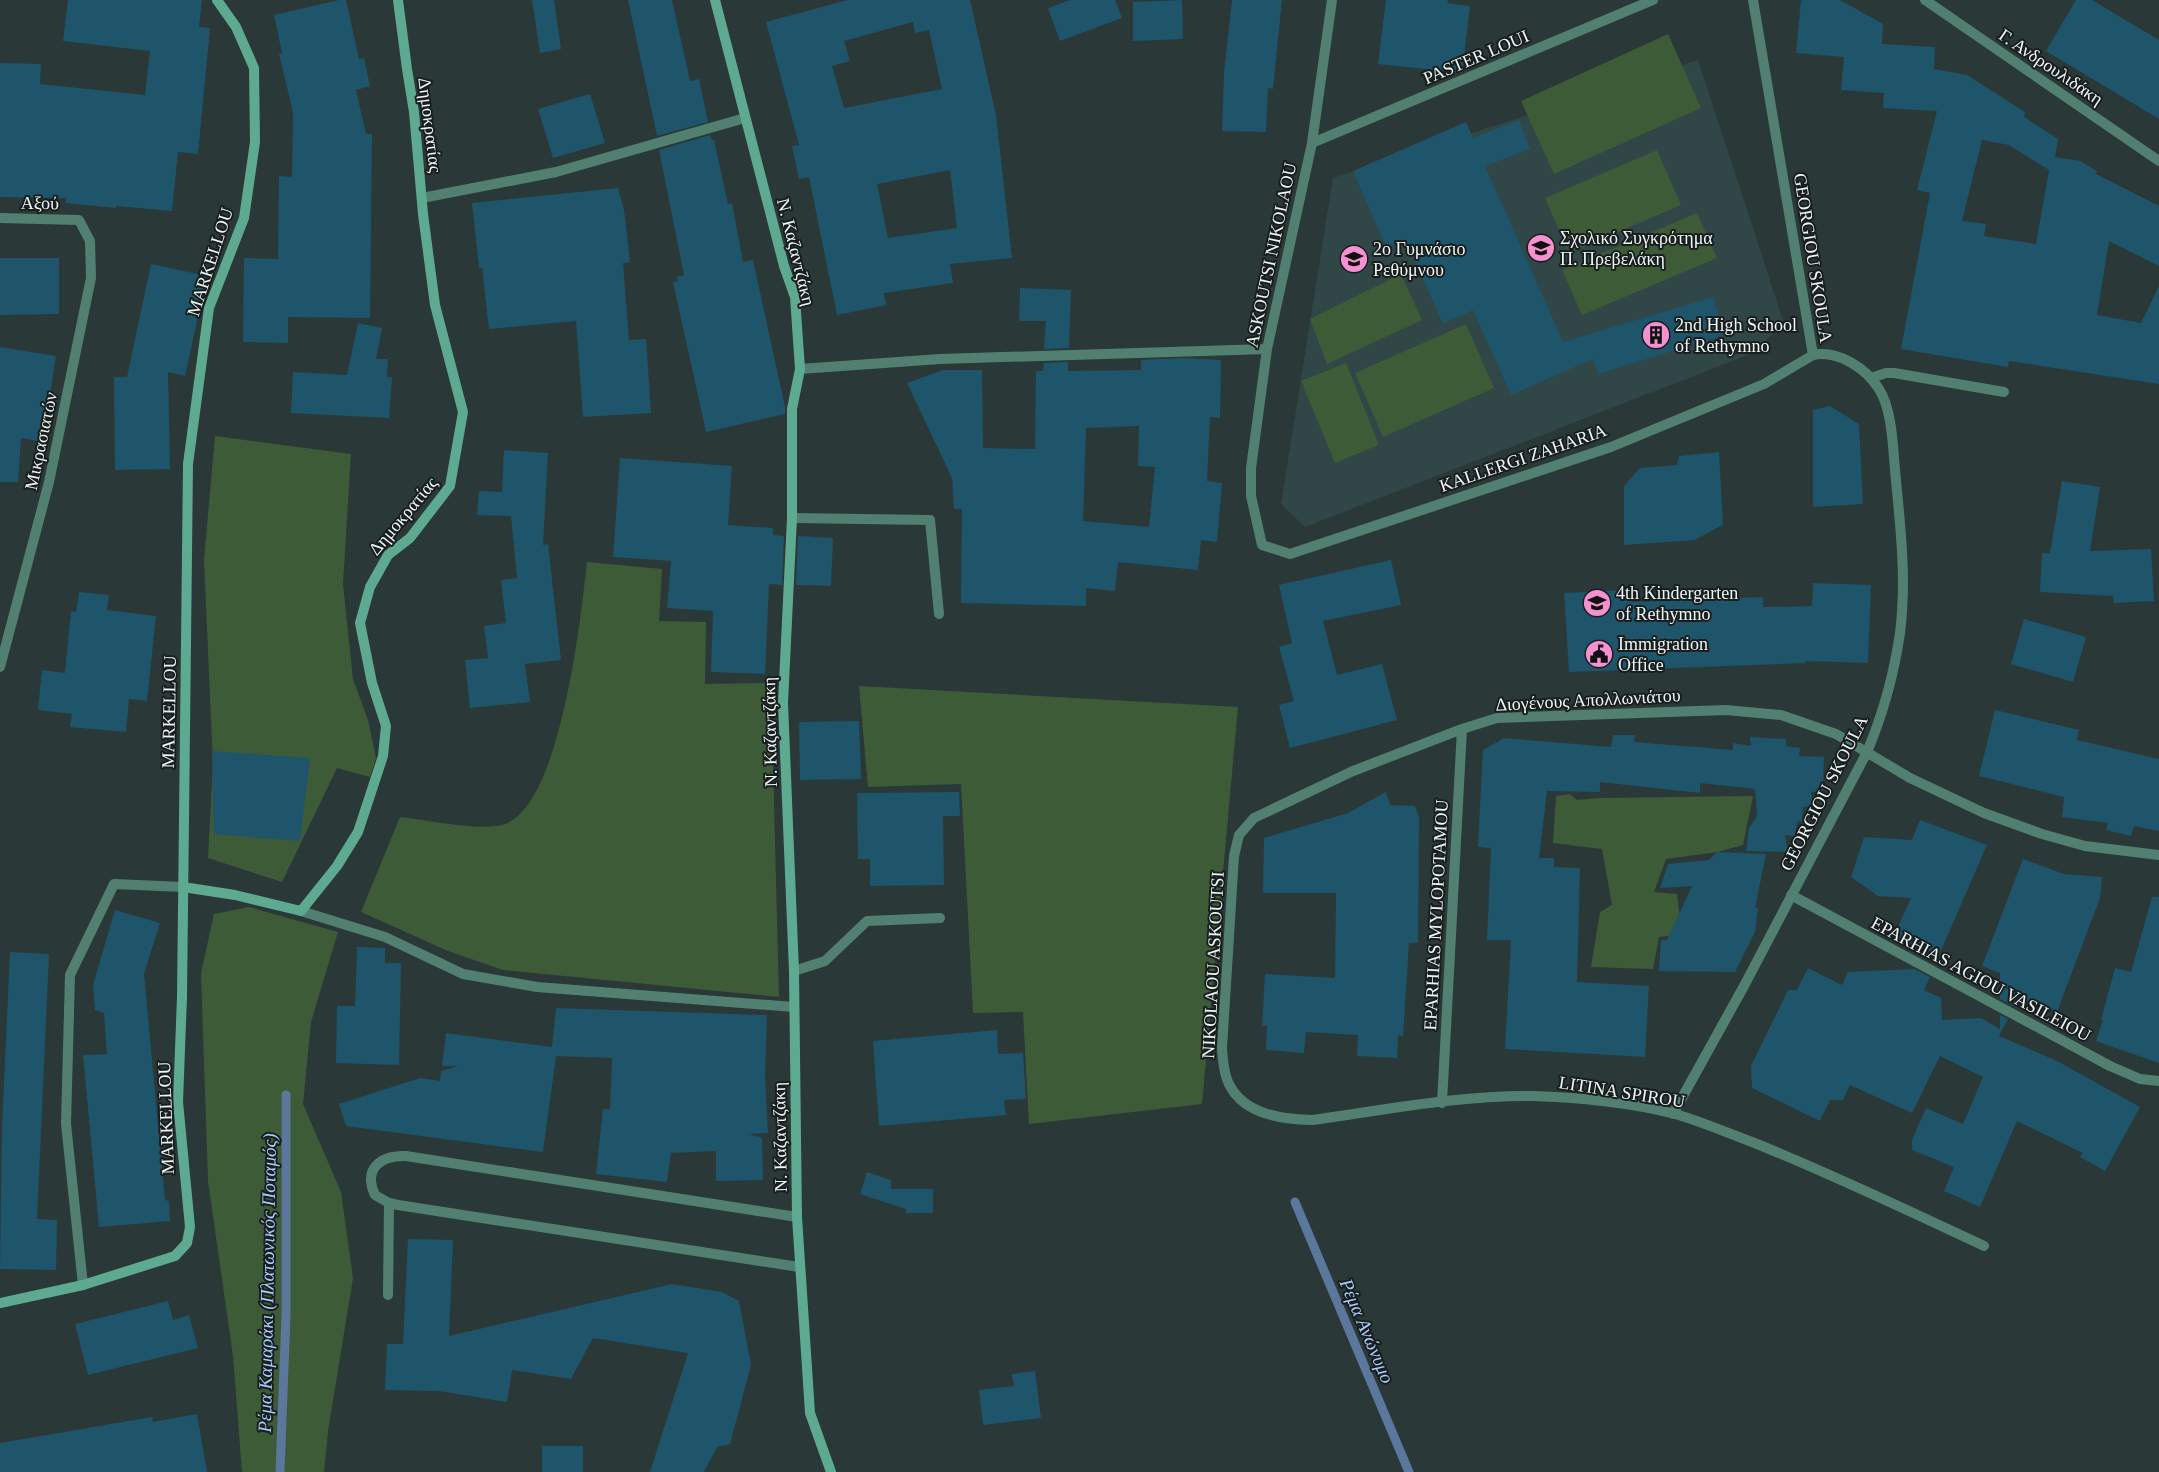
<svg xmlns="http://www.w3.org/2000/svg" width="2159" height="1472" font-family="'Times New Roman',serif">
<style>
.built{fill:#304647}
.green{fill:#3e5b38}
.lines{fill:none;stroke-linecap:round;stroke-linejoin:round}
.stream{stroke:#5b779c;stroke-width:9}
.building{fill:#1e556a;fill-rule:evenodd}
.lane{stroke:#528070;stroke-width:10}
.street{stroke:#528070;stroke-width:10}
.secondary{stroke:#5eaa90;stroke-width:10}
.labels{text-anchor:middle;dominant-baseline:central;stroke-width:4;stroke-linejoin:round;paint-order:stroke}
.street-label{font-size:18px;fill:#edf5f5;stroke:#181e1e}
.poi-label{font-size:18px;fill:#edf5f5;stroke:#181e1e;text-anchor:start}
.water-label{font-size:19px;font-style:italic;fill:#a9ccfc;stroke:#181e1e}
</style>
<rect width="100%" height="100%" fill="#2a3838"/>
<path class="built" d="M 1698,60 L 1784,323 L 1753,353 L 1305,527 L 1281,504 L 1333,178 Z"/>
<path class="green" d="M 1668,34 L 1701,108 L 1554,174 L 1521,101 Z
M 1657,150 L 1681,205 L 1569,253 L 1545,198 Z
M 1697,213 L 1717,258 L 1582,315 L 1562,270 Z
M 1401,274 L 1422,320 L 1327,364 L 1310,319 Z
M 1466,324 L 1494,388 L 1383,437 L 1355,373 Z
M 1346,363 L 1379,445 L 1335,463 L 1301,381 Z
M 215,436 L 351,454 L 343,584 L 353,679 L 368,720 L 376,758 L 370,777 L 337,768 L 282,882 L 208,858 L 213,764 L 204,560 Z
M 587,562 L 662,569 L 659,621 L 706,622 L 705,684 L 771,683 L 779,997 L 503,970 L 448,951 L 361,912 L 400,817 C 427,820 477,831 502,825 C 561,810 581,615 587,562 Z
M 859,686 L 1238,707 L 1202,1104 L 1029,1124 L 1023,1012 L 973,1013 L 961,784 L 868,787 Z
M 1570,794 L 1577,800 L 1600,798 L 1753,796 L 1743,845 L 1717,852 L 1666,859 L 1654,892 L 1677,894 L 1682,935 L 1659,937 L 1653,969 L 1591,967 L 1600,912 L 1612,905 L 1602,849 L 1553,843 L 1556,796 Z
M 249,907 L 338,932 L 311,1022 L 303,1104 L 341,1192 L 353,1278 L 328,1431 L 324,1472 L 242,1472 L 233,1356 L 208,1181 L 201,973 L 214,914 Z"/>
<g class="lines">
<path class="stream" d="M 1295,1202 L 1409,1472
M 280,1472 L 286,1316 L 286,1095"/>
</g>
<path class="building" d="M 68,0 L 202,0 L 199,27 L 210,28 L 198,154 L 178,152 L 172,211 L 116,206 L 116,208 L 66,203 L 66,198 L 0,197 L 0,63 L 41,64 L 40,84 L 145,95 L 150,51 L 63,41 Z
M 339,0 L 346,0 L 359,59 L 364,58 L 370,86 L 356,90 L 366,134 L 372,134 L 370,318 L 288,317 L 288,343 L 243,342 L 244,258 L 278,259 L 279,176 L 292,177 L 293,112 L 279,54 L 282,53 L 274,15 Z
M 532,0 L 554,0 L 561,49 L 540,53 Z
M 628,0 L 672,0 L 690,81 L 699,79 L 708,122 L 657,136 Z
M 848,0 L 970,0 L 996,115 L 1012,258 L 950,264 L 953,283 L 884,293 L 886,305 L 837,315 L 809,177 L 799,179 L 792,146 L 799,145 L 766,22 ZM 913,22 L 915,33 L 929,30 L 942,89 L 844,108 L 832,66 L 850,61 L 844,41 ZM 950,170 L 957,228 L 888,238 L 877,184 Z
M 1070,0 L 1115,0 L 1122,18 L 1060,41 L 1048,8 Z
M 1182,0 L 1183,39 L 1133,41 L 1133,2 Z
M 1232,0 L 1282,0 L 1273,89 L 1268,88 L 1266,132 L 1222,131 L 1224,73 Z
M 1386,0 L 1448,0 L 1447,3 L 1470,6 L 1462,73 L 1378,64 Z
M 1801,0 L 1840,0 L 1883,24 L 1882,44 L 1935,47 L 1934,69 L 1967,75 L 2025,112 L 2024,117 L 2058,139 L 2055,157 L 2080,161 L 2097,171 L 2096,174 L 2159,206 L 2159,266 L 2109,241 L 2097,315 L 2141,323 L 2159,286 L 2159,384 L 2009,361 L 2008,367 L 1901,349 L 1930,193 L 1917,190 L 1937,111 L 1883,108 L 1884,93 L 1841,90 L 1844,57 L 1796,53 ZM 1982,140 L 2009,145 L 2049,170 L 2036,244 L 1984,236 L 1986,224 L 1962,221 Z
M 2076,0 L 2092,0 L 2159,40 L 2159,119 L 2046,51 Z
M 590,94 L 605,143 L 553,158 L 538,109 Z
M 1519,120 L 1530,149 L 1485,166 L 1563,342 L 1713,297 L 1725,335 L 1598,374 L 1593,359 L 1511,395 L 1473,310 L 1443,324 L 1405,239 L 1386,247 L 1353,171 L 1466,122 L 1473,138 Z
M 710,135 L 712,140 L 714,140 L 728,204 L 732,203 L 743,262 L 753,260 L 785,407 L 785,414 L 706,432 L 673,282 L 678,281 L 677,277 L 684,275 L 659,150 Z
M 618,188 L 624,210 L 630,262 L 623,263 L 629,340 L 646,339 L 651,413 L 583,417 L 576,321 L 489,329 L 482,268 L 479,268 L 472,203 Z
M 0,258 L 59,258 L 59,314 L 0,315 Z
M 151,264 L 207,276 L 185,376 L 168,372 L 170,469 L 115,470 L 114,377 L 127,377 Z
M 1020,288 L 1071,290 L 1069,348 L 1044,349 L 1046,321 L 1019,321 Z
M 358,323 L 382,328 L 376,359 L 388,359 L 387,377 L 392,377 L 389,418 L 291,413 L 293,372 L 347,375 Z
M 0,347 L 56,356 L 43,442 L 21,438 L 18,482 L 0,482 Z
M 1181,358 L 1221,360 L 1220,418 L 1210,417 L 1207,481 L 1222,483 L 1217,542 L 1201,540 L 1198,570 L 1118,562 L 1115,591 L 1086,588 L 1086,606 L 961,603 L 962,509 L 954,509 L 952,478 L 907,383 L 943,370 L 982,370 L 983,448 L 1035,449 L 1036,371 L 1043,371 L 1044,363 L 1068,362 L 1068,371 L 1141,370 L 1141,360 ZM 1139,426 L 1138,466 L 1155,467 L 1149,527 L 1083,521 L 1086,428 Z
M 1830,406 L 1859,424 L 1863,504 L 1813,507 L 1813,410 Z
M 504,450 L 548,453 L 543,545 L 548,544 L 561,660 L 525,664 L 530,702 L 470,708 L 465,660 L 488,658 L 484,626 L 506,623 L 501,580 L 517,578 L 511,516 L 477,515 L 479,491 L 502,492 Z
M 1719,452 L 1723,525 L 1694,540 L 1624,545 L 1624,486 L 1640,468 L 1677,465 L 1679,456 Z
M 620,458 L 732,466 L 728,525 L 773,528 L 773,535 L 784,536 L 782,585 L 769,584 L 765,674 L 711,672 L 713,611 L 667,608 L 671,561 L 613,557 Z
M 2062,481 L 2100,487 L 2090,551 L 2151,549 L 2154,601 L 2114,603 L 2113,596 L 2040,592 L 2042,553 L 2050,553 Z
M 798,536 L 833,538 L 831,586 L 796,585 Z
M 1391,560 L 1401,605 L 1323,621 L 1337,675 L 1382,664 L 1397,720 L 1290,748 L 1279,705 L 1294,701 L 1279,647 L 1292,643 L 1279,585 Z
M 1813,583 L 1871,585 L 1868,663 L 1805,661 L 1805,663 L 1569,672 L 1564,593 L 1631,590 L 1632,602 L 1763,597 L 1763,607 L 1812,606 Z
M 79,592 L 109,595 L 107,610 L 156,616 L 147,701 L 129,699 L 126,732 L 70,727 L 72,714 L 38,710 L 42,670 L 65,673 L 71,611 L 76,612 Z
M 2024,619 L 2086,637 L 2073,682 L 2011,664 Z
M 1995,710 L 2079,730 L 2077,740 L 2159,759 L 2159,831 L 2134,826 L 2131,836 L 2106,830 L 2108,823 L 2062,817 L 2064,797 L 1979,776 Z
M 859,721 L 861,779 L 800,780 L 799,722 Z
M 1613,735 L 1635,735 L 1634,742 L 1733,750 L 1733,743 L 1751,746 L 1750,737 L 1786,739 L 1786,746 L 1800,748 L 1799,756 L 1824,757 L 1823,791 L 1811,792 L 1813,806 L 1803,807 L 1802,821 L 1797,822 L 1795,836 L 1785,835 L 1788,852 L 1746,851 L 1749,828 L 1757,816 L 1755,789 L 1700,783 L 1700,793 L 1600,782 L 1600,792 L 1547,791 L 1539,858 L 1554,858 L 1554,867 L 1580,868 L 1577,982 L 1649,986 L 1645,1057 L 1505,1049 L 1511,940 L 1487,940 L 1491,848 L 1478,847 L 1483,750 L 1504,738 L 1611,747 Z
M 212,751 L 310,758 L 300,841 L 214,834 Z
M 959,792 L 960,816 L 943,816 L 944,885 L 870,886 L 870,859 L 858,859 L 857,793 Z
M 1386,792 L 1390,805 L 1415,806 L 1419,818 L 1418,943 L 1409,943 L 1403,1036 L 1398,1035 L 1397,1058 L 1357,1056 L 1358,1035 L 1306,1032 L 1304,1053 L 1266,1050 L 1267,1026 L 1262,1026 L 1265,974 L 1335,978 L 1336,893 L 1263,893 L 1264,838 L 1348,813 Z
M 1920,820 L 1987,845 L 1939,955 L 1894,936 L 1911,898 L 1878,896 L 1851,877 L 1864,837 L 1912,840 Z
M 1717,852 L 1766,854 L 1755,908 L 1758,908 L 1755,932 L 1735,972 L 1659,971 L 1661,940 L 1667,940 L 1692,886 L 1660,888 L 1668,864 L 1709,860 Z
M 2023,859 L 2064,874 L 2102,877 L 2100,898 L 2057,1012 L 2018,997 L 2014,1006 L 2000,999 L 2000,973 L 1982,966 Z
M 2152,897 L 2159,897 L 2159,1063 L 2096,1041 L 2103,1020 L 2101,1020 L 2115,968 L 2131,972 Z
M 115,910 L 160,923 L 144,974 L 165,1200 L 169,1201 L 170,1221 L 99,1227 L 83,1055 L 107,1054 L 104,1013 L 95,1010 L 93,985 Z
M 357,947 L 385,948 L 385,963 L 401,963 L 399,1065 L 336,1063 L 337,1006 L 355,1006 Z
M 10,952 L 49,954 L 37,1219 L 57,1220 L 56,1270 L 0,1269 L 2,1127 Z
M 1808,968 L 1842,985 L 1848,972 L 1914,969 L 1930,977 L 1924,990 L 1941,998 L 1942,1020 L 1981,1018 L 2000,1029 L 2000,1015 L 2008,1019 L 1999,1036 L 2057,1061 L 2140,1107 L 2105,1171 L 2080,1157 L 2083,1153 L 2017,1121 L 1980,1207 L 1944,1191 L 1954,1167 L 1912,1150 L 1912,1140 L 1926,1108 L 1963,1124 L 1983,1077 L 1940,1056 L 1912,1113 L 1850,1085 L 1843,1100 L 1830,1100 L 1820,1121 L 1752,1088 L 1751,1066 L 1788,990 L 1797,990 Z
M 556,1008 L 767,1015 L 765,1077 L 768,1133 L 749,1134 L 762,1138 L 763,1180 L 716,1181 L 716,1151 L 671,1153 L 667,1182 L 596,1174 L 603,1109 L 610,1109 L 612,1058 L 556,1056 L 543,1152 L 346,1126 L 339,1104 L 420,1078 L 440,1081 L 441,1071 L 458,1066 L 442,1066 L 446,1033 L 552,1047 Z
M 997,1030 L 998,1054 L 1023,1053 L 1026,1099 L 1004,1100 L 1006,1115 L 879,1126 L 873,1041 Z
M 867,1172 L 891,1180 L 891,1189 L 933,1189 L 933,1213 L 906,1213 L 906,1209 L 860,1194 Z
M 408,1239 L 453,1240 L 449,1336 L 672,1284 L 722,1292 L 739,1301 L 751,1365 L 730,1444 L 717,1447 L 704,1472 L 650,1472 L 688,1353 L 593,1338 L 571,1379 L 512,1370 L 507,1402 L 439,1391 L 385,1390 L 387,1344 L 403,1344 Z
M 168,1301 L 173,1320 L 189,1315 L 198,1348 L 88,1375 L 75,1324 Z
M 1035,1371 L 1041,1418 L 983,1425 L 979,1390 L 1014,1386 L 1012,1374 Z
M 197,1414 L 207,1472 L 0,1472 L 0,1443 L 152,1417 L 153,1422 Z
M 542,1446 L 583,1446 L 583,1472 L 542,1472 Z"/>
<g class="lines">
<path class="lane" d="M 792,518 L 930,520 L 939,614
M 794,971 L 825,961 L 867,921 L 940,918
M 83,1285 L 66,1124 L 70,975 L 114,884 L 183,887
M 388,1295 L 389,1203"/>
<path class="street" d="M 1332,0 L 1312,143 L 1267,349 L 1251,468 L 1251,496 L 1262,545 L 1290,554 L 1611,447 L 1764,384 L 1813,355
M 1925,0 L 2159,161
M 1312,143 L 1653,0
M 422,198 L 556,172 L 745,118
M 0,218 L 79,220 L 90,241 L 91,278 L 49,482 L 0,667
M 800,369 L 940,359 L 1267,349
M 1871,378 L 1886,373 L 1894,373 L 2004,392
M 1791,895 L 2110,1066 L 2140,1079 L 2159,1081
M 301,911 L 385,937 L 463,974 L 537,987 L 794,1007
M 1442,1103 L 1462,729
M 1673,1114 L 1744,986 L 1867,752 C 1883,714 1894,674 1900,633 C 1907,578 1900,524 1895,470 C 1893,447 1892,409 1879,389 C 1866,368 1838,350 1813,355 L 1753,0
M 797,1217 L 406,1156 C 380,1155 363,1169 375,1195 L 389,1203 L 398,1205 L 799,1267
M 1984,1246 C 1909,1211 1834,1175 1757,1144 C 1730,1134 1703,1122 1675,1114 C 1634,1103 1576,1097 1533,1096 C 1459,1095 1385,1110 1312,1120 C 1282,1119 1246,1115 1230,1086 C 1224,1075 1223,1061 1222,1048 L 1234,856 L 1239,835 L 1254,818 L 1353,771 L 1462,729 L 1497,718 L 1726,710 L 1781,715 L 1836,734 L 1910,778 L 1984,813 L 2042,834 L 2085,846 L 2159,855"/>
<path class="secondary" d="M 715,0 L 784,266 L 795,297 L 800,369 L 792,409 L 792,518 L 783,703 L 794,971 L 797,1217 L 810,1413 L 831,1472
M 183,887 L 235,895 L 301,911 L 337,866 L 358,832 L 383,756 L 386,726 L 372,683 L 360,623 L 370,587 L 388,555 L 410,538 L 450,486 L 463,412 L 435,305 L 423,214 L 414,112 L 407,69 L 398,0
M 0,1303 L 83,1285 L 175,1256 L 187,1243 L 190,1227 L 178,1102 L 182,997 L 188,464 L 209,308 L 244,218 L 255,142 L 254,68 L 236,27 L 217,0"/>
</g>
<defs>
<symbol id="school-disc" viewBox="-11 -11 22 22"><circle r="9.5" fill="#f590d1" stroke="#181e1e"/><path d="M0-5L7-2L0 1L-7-2ZM-4 1L0 2.5L4 1V4Q0 6-4 4Z" fill="#111"/></symbol>
<symbol id="building-disc" viewBox="-11 -11 22 22"><circle r="9.5" fill="#f590d1" stroke="#181e1e"/><path d="M-4-6H4V6H1V3H-1V6H-4ZM-2.5-4.3h1.7v1.8h-1.7ZM.8-4.3h1.7v1.8H.8ZM-2.5-1h1.7V.8h-1.7ZM.8-1h1.7V.8H.8Z" fill="#111"/></symbol>
<symbol id="civic-disc" viewBox="-11 -11 22 22"><circle r="9.5" fill="#f590d1" stroke="#181e1e"/><path d="M-.6-6.5H3V-4.5H.6V-3L4-1V1h2V6H-6V1h2V-1L-.6-3ZM-1.2 2.5V6h2.4V2.5Z" fill="#111"/></symbol>
</defs>
<g fill-rule="evenodd">
<use href="#school-disc" x="1525" y="232" width="32" height="32"/>
<use href="#school-disc" x="1338" y="243" width="32" height="32"/>
<use href="#building-disc" x="1640" y="319" width="32" height="32"/>
<use href="#school-disc" x="1581" y="587" width="32" height="32"/>
<use href="#civic-disc" x="1583" y="638" width="32" height="32"/>
</g>
<g class="labels">
<g class="street-label">
<text transform="translate(1476 57) rotate(-23)">PASTER LOUI</text>
<text transform="translate(2051 67) rotate(34)">Γ. Ανδρουλιδάκη</text>
<text transform="translate(430 125) rotate(83)">Δημοκρατίας</text>
<text transform="translate(40 203) rotate(1)">Αξού</text>
<text transform="translate(796 252) rotate(76)">Ν. Καζαντζάκη</text>
<text transform="translate(1271 255) rotate(-78)">ASKOUTSI NIKOLAOU</text>
<text transform="translate(1813 258) rotate(81)">GEORGIOU SKOULA</text>
<text transform="translate(210 262) rotate(-72)">MARKELLOU</text>
<text transform="translate(41 441) rotate(-78)">Μικρασιατών</text>
<text transform="translate(1523 458) rotate(-19)">KALLERGI ZAHARIA</text>
<text transform="translate(403 516) rotate(-50)">Δημοκρατίας</text>
<text transform="translate(1588 700) rotate(-3)">Διογένους Απολλωνιάτου</text>
<text transform="translate(169 712) rotate(-89)">MARKELLOU</text>
<text transform="translate(770 732) rotate(-91)">Ν. Καζαντζάκη</text>
<text transform="translate(1824 793) rotate(-63)">GEORGIOU SKOULA</text>
<text transform="translate(1436 915) rotate(-87)">EPARHIAS MYLOPOTAMOU</text>
<text transform="translate(1213 965) rotate(-87)">NIKOLAOU ASKOUTSI</text>
<text transform="translate(1981 979) rotate(28)">EPARHIAS AGIOU VASILEIOU</text>
<text transform="translate(1622 1092) rotate(9)">LITINA SPIROU</text>
<text transform="translate(166 1118) rotate(-92)">MARKELLOU</text>
<text transform="translate(780 1137) rotate(-91)">Ν. Καζαντζάκη</text>
</g>
<g class="poi-label">
<text x="1560" y="238">Σχολικό Συγκρότημα<tspan x="1560" dy="21">Π. Πρεβελάκη</tspan></text>
<text x="1373" y="249">2ο Γυμνάσιο<tspan x="1373" dy="21">Ρεθύμνου</tspan></text>
<text x="1675" y="325">2nd High School<tspan x="1675" dy="21">of Rethymno</tspan></text>
<text x="1616" y="593">4th Kindergarten<tspan x="1616" dy="21">of Rethymno</tspan></text>
<text x="1618" y="644">Immigration<tspan x="1618" dy="21">Office</tspan></text>
</g>
<g class="water-label">
<text transform="translate(267 1283) rotate(-89)">Ρέμα Καμαράκι (Πλατωνικός Ποταμός)</text>
<text transform="translate(1367 1331) rotate(67)">Ρέμα Ανώνυμο</text>
</g>
</g>
</svg>
